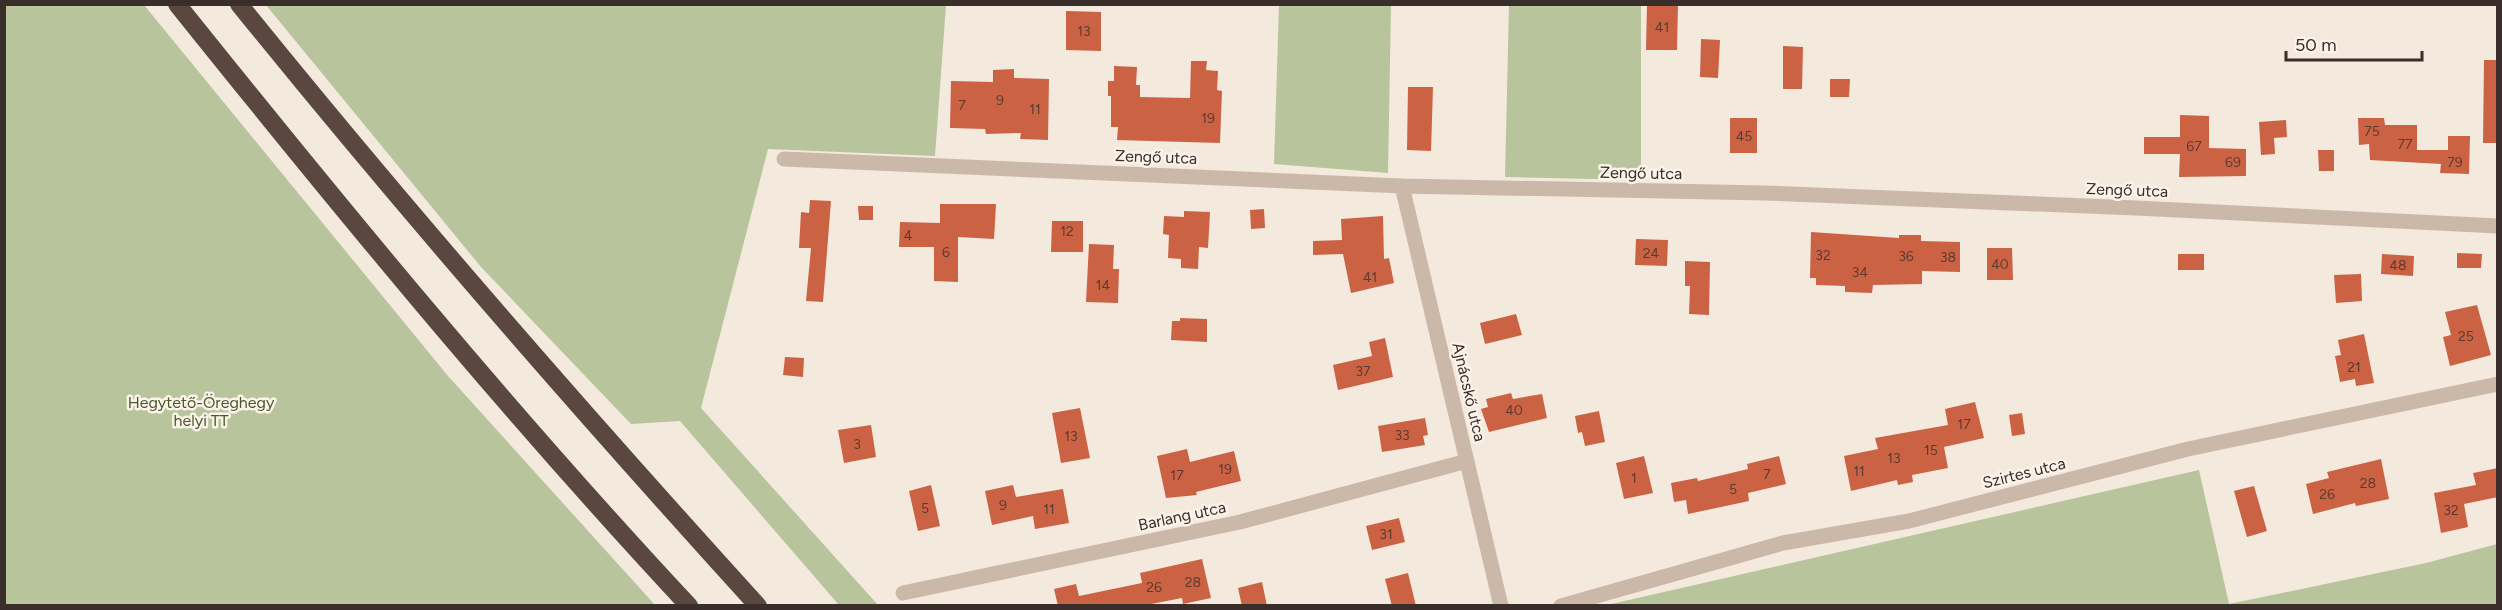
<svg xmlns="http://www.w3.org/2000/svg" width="2502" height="610" font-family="Figtree,sans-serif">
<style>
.green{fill:#b7c49c}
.building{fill:#cb6244}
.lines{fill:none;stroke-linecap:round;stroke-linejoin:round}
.street{stroke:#ccb8a8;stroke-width:15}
.highway{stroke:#5a4740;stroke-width:18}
.labels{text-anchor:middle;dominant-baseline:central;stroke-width:5;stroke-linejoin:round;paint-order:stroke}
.number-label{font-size:14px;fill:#5e3b30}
.street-label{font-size:16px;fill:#392e29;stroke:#fbf3ea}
.park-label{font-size:16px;fill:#49592b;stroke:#fbf3ea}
</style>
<rect width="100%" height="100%" fill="#f4e9dd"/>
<path class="green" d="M 4,5 L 144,5 L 448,376 L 655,605 L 5,605 Z
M 266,5 L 946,5 L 935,156 L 768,149 L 701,408 L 878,605 L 839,605 L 680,421 L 631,424 L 481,267 Z
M 1279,5 L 1391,5 L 1388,173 L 1274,164 Z
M 1509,5 L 1641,5 L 1641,180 L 1505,177 Z
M 2199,470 L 2229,604 L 2426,563 L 2497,544 L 2497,605 L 1607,605 Z"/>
<path class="building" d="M 1647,4 L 1678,4 L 1677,50 L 1646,50 Z
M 1066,11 L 1101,12 L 1101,51 L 1066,50 Z
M 1701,39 L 1720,40 L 1718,78 L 1700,77 Z
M 1783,46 L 1803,47 L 1802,89 L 1783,89 Z
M 2484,60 L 2498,60 L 2498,143 L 2483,143 Z
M 1191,61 L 1207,61 L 1206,70 L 1218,71 L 1217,90 L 1222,91 L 1220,143 L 1117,140 L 1118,127 L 1111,127 L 1111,96 L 1108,96 L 1108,81 L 1114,81 L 1114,66 L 1137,67 L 1136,85 L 1140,85 L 1140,97 L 1190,98 Z
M 1014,69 L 1014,78 L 1049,79 L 1048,140 L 1020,139 L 1021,133 L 986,134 L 985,129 L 950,128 L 951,81 L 993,82 L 993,70 Z
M 1830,79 L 1850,79 L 1849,97 L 1830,97 Z
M 1408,87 L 1433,87 L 1431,151 L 1407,150 Z
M 2180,115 L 2209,116 L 2209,148 L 2246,149 L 2246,176 L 2179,177 L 2180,154 L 2144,154 L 2144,137 L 2180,137 Z
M 1730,118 L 1757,118 L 1757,153 L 1730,153 Z
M 2358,118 L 2384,118 L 2385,125 L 2417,125 L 2417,150 L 2448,150 L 2448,136 L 2470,136 L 2469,174 L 2440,173 L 2441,164 L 2370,160 L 2369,144 L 2359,145 Z
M 2286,120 L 2287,137 L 2274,138 L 2275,154 L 2261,155 L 2259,122 Z
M 2318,150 L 2334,150 L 2334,171 L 2319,171 Z
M 810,200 L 831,201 L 823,302 L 806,301 L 811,248 L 799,248 L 801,212 L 809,213 Z
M 940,204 L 996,204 L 994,239 L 958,237 L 958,282 L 934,281 L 934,247 L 899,247 L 900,222 L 940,223 Z
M 858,206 L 873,206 L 873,220 L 859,220 Z
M 1264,209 L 1265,228 L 1251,229 L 1250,210 Z
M 1184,211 L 1210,212 L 1208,248 L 1199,247 L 1198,269 L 1181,268 L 1181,259 L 1168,258 L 1169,235 L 1163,234 L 1164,216 L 1184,217 Z
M 1383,216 L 1384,259 L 1389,258 L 1394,283 L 1351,293 L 1343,254 L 1313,255 L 1313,241 L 1342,240 L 1341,219 Z
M 1052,221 L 1083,221 L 1083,252 L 1051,252 Z
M 1811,232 L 1899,238 L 1899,235 L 1921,235 L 1921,241 L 1960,242 L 1960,272 L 1922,271 L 1922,284 L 1873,285 L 1872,293 L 1845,292 L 1845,286 L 1816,285 L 1816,278 L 1810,278 Z
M 1636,239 L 1668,240 L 1667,266 L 1635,265 Z
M 1089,244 L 1114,245 L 1113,269 L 1119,269 L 1118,303 L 1086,302 Z
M 1987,248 L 2012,248 L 2013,280 L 1987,280 Z
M 2457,253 L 2482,254 L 2481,268 L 2457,268 Z
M 2178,254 L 2204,254 L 2204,270 L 2178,270 Z
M 2382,254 L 2414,256 L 2413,276 L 2381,274 Z
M 1685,261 L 1710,262 L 1709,315 L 1689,314 L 1690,286 L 1685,286 Z
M 2361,274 L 2362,301 L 2336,303 L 2334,275 Z
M 2477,305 L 2491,355 L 2450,366 L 2443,337 L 2451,335 L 2445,312 Z
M 1516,314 L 1522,335 L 1485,344 L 1480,323 Z
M 1180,318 L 1207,319 L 1207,342 L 1171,340 L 1172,321 L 1180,321 Z
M 2364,334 L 2374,383 L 2356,386 L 2355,379 L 2340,382 L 2335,356 L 2341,355 L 2338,340 Z
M 1385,338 L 1393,377 L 1338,390 L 1333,365 L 1372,356 L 1369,342 Z
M 785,357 L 804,358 L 803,377 L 783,375 Z
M 1511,393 L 1513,399 L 1542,394 L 1547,418 L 1489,432 L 1481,409 L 1488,407 L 1486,399 Z
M 1975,402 L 1984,438 L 1944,447 L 1948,468 L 1912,475 L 1913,482 L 1898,485 L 1897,480 L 1851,491 L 1844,456 L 1878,449 L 1875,438 L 1948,425 L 1945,409 Z
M 1080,408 L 1090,458 L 1061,463 L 1052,413 Z
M 1599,411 L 1605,442 L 1585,446 L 1582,432 L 1578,433 L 1575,416 Z
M 2022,413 L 2025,434 L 2012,436 L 2009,415 Z
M 1425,418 L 1428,435 L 1423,436 L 1425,445 L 1382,452 L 1378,426 Z
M 871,425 L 876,457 L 844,463 L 838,430 Z
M 1187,449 L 1190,462 L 1234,451 L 1241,481 L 1196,492 L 1197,495 L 1166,498 L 1157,456 Z
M 1644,456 L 1653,493 L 1624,499 L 1616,463 Z
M 1779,456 L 1786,484 L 1748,493 L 1749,501 L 1688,514 L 1686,500 L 1674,502 L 1671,483 L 1697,478 L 1698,481 L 1748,469 L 1747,464 Z
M 2381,459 L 2389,499 L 2356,506 L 2355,503 L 2313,514 L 2306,484 L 2329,478 L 2327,472 Z
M 2498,468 L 2498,497 L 2464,504 L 2468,527 L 2441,533 L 2434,493 L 2476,485 L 2473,473 Z
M 931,485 L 940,526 L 918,531 L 909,491 Z
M 1013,485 L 1016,497 L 1063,489 L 1069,523 L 1035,529 L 1033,516 L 992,525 L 985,491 Z
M 2254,486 L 2267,531 L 2247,537 L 2234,491 Z
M 1399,518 L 1405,542 L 1372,550 L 1366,526 Z
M 1202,559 L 1211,598 L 1183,604 L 1182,598 L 1141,606 L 1058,606 L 1054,589 L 1076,584 L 1079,596 L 1142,583 L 1140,573 Z
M 1408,573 L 1416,606 L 1392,606 L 1385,579 Z
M 1262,582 L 1267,606 L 1242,606 L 1238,588 Z"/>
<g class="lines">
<path class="street" d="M 784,159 L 1402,186 L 1765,193 L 2136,208 L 2498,226
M 1402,186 L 1501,606
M 903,593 L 1240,522 L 1467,461
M 1561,606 L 1783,543 L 1909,521 L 2188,449 L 2498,384"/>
<path class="highway" d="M 177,4 C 342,210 509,413 689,606
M 239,4 C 406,211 579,409 758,606"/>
</g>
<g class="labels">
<g class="number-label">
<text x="1662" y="27">41</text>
<text x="1084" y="31">13</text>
<text x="1000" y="100">9</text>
<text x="962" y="105">7</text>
<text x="1035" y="109">11</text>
<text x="1208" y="118">19</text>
<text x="2372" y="131">75</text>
<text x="1744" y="136">45</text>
<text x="2405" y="144">77</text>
<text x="2194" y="146">67</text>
<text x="2233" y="162">69</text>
<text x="2455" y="162">79</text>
<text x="1067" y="231">12</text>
<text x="908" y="235">4</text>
<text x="946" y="252">6</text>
<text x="1651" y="253">24</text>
<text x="1823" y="255">32</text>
<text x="1906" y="256">36</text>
<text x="1948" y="257">38</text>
<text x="2000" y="264">40</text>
<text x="2398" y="265">48</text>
<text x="1860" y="272">34</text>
<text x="1370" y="277">41</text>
<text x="1103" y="285">14</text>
<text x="2466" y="336">25</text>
<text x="2354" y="367">21</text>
<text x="1363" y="371">37</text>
<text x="1514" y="410">40</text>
<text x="1964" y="424">17</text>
<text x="1402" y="435">33</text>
<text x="1071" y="436">13</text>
<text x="857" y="444">3</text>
<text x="1931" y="450">15</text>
<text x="1894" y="458">13</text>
<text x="1225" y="469">19</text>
<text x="1859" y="471">11</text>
<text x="1767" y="474">7</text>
<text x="1177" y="475">17</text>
<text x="1634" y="478">1</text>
<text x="2368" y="483">28</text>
<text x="1733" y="489">5</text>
<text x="2327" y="494">26</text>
<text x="1003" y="505">9</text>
<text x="925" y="508">5</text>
<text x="1049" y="509">11</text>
<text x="2451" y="510">32</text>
<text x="1386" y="534">31</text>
<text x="1193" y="582">28</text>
<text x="1154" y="587">26</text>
</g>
<g class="street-label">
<text transform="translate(1156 157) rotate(2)">Zengő utca</text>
<text transform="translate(1641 173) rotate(1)">Zengő utca</text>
<text transform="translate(2127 190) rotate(2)">Zengő utca</text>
<text transform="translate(1469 392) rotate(77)">Ajnácskő utca</text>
<text transform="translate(2024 473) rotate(-14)">Szirtes utca</text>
<text transform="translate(1182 516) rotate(-12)">Barlang utca</text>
</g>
<g class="park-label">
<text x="201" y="402">Hegytető-Öreghegy<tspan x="201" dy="18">helyi TT</tspan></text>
</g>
</g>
<rect width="2502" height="610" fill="none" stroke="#392e29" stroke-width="12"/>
<path d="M2286 51v9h136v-9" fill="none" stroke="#392e29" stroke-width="3"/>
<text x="2295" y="51" font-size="18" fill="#392e29" stroke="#fbf3ea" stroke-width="4.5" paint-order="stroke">50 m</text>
</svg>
